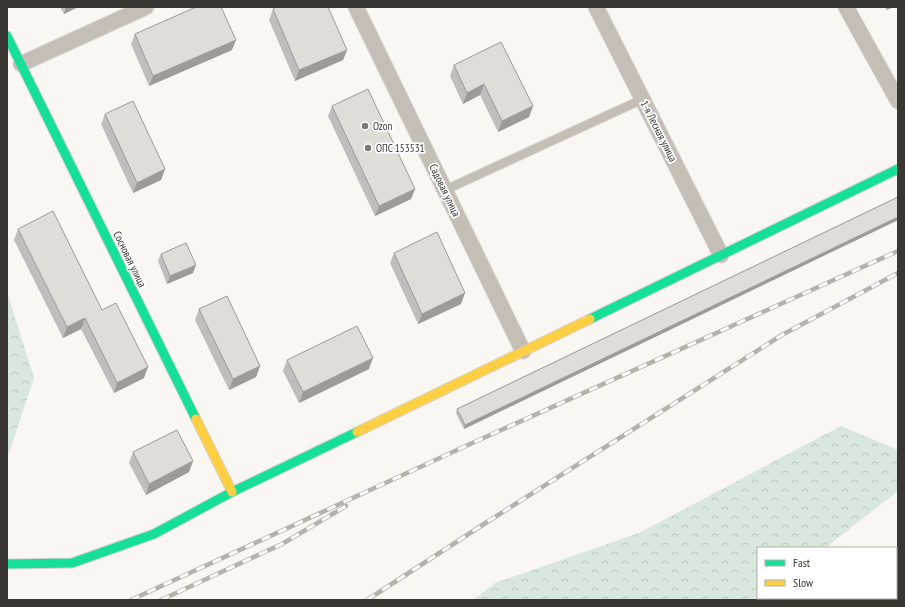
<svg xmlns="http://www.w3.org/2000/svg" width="905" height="607" font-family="'PT Sans Narrow',sans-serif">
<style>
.forest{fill:url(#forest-crowns)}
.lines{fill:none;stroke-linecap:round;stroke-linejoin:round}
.lane-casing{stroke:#d7d3d0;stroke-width:10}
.street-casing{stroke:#d7d3d0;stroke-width:17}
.fast-casing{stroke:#d7d3d0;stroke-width:11}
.slow-casing{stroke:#d7d3d0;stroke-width:11}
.lane{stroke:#c4beb5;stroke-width:8}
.street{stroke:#c4beb5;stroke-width:15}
.fast{stroke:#16e098;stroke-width:9}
.slow{stroke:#ffcf43;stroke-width:9}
.rail-casing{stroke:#b7b1ab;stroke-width:4.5}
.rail{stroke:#fff;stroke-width:3;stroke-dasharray:9;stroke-linecap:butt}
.wall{fill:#c1bdba}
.shaded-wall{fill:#9d9a97}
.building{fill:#e0dcd8;stroke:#9d9a97}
.poi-dot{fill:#7d7975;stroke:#fff;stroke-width:1.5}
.labels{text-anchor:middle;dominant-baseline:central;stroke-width:3.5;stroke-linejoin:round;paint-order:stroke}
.poi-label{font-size:11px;fill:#3a3632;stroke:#fff;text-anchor:start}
.street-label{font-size:11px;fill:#3a3632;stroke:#fff}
</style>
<defs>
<pattern id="forest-crowns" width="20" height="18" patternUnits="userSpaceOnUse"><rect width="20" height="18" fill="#d8e8dc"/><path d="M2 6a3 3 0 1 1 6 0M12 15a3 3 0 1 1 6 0" fill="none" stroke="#bac8bd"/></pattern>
</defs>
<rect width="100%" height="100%" fill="#faf6f2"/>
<path class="forest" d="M 7,292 L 34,378 L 9,453 L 7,454 Z
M 841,426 L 898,450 L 898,491 L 825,548 L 758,548 L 758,598 L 809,598 L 809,600 L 473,600 L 495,583 L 639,533 Z"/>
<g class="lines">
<defs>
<path id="lane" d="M 445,190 L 643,99"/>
<path id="street" d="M 356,7 L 523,351
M 596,7 L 721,255
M 846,7 L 898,101
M 21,64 L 146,7"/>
<path id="fast" d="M 7,36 L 196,419
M 590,319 L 898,169
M 7,564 L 72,563 L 154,534 L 232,492 L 357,432"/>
<path id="slow" d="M 196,419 L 232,492
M 357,432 L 590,319"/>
</defs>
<use href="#lane" class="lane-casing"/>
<use href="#street" class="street-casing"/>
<use href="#fast" class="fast-casing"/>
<use href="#slow" class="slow-casing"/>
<use href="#lane" class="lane"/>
<use href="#street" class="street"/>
<use href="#fast" class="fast"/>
<use href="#slow" class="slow"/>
<defs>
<path id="rail" d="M 131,600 L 468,445 L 898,251
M 161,600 L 282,544 L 346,506
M 367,600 L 484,524 L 782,335 L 898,273"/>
</defs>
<use href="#rail" class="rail-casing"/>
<use href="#rail" class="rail"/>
</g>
<path class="wall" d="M 60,7 L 78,7 L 64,14 Z
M 885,7 L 894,7 L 886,10 Z
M 273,9 L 347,50 L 343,60 L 295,81 L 269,20 Z
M 135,34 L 232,50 L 149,86 L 131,44 Z
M 454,65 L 533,106 L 529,117 L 498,132 L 480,95 L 463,104 L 450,76 Z
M 332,106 L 415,189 L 411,199 L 375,216 L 328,116 Z
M 105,114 L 165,169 L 161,180 L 133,193 L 101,124 Z
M 898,197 L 898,220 L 464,429 L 456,413 L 457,409 Z
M 18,229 L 102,310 L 144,378 L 114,393 L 81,329 L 63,338 L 14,240 Z
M 394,253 L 461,304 L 418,324 L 390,263 Z
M 161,254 L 193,273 L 167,284 L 158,261 Z
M 199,309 L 260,366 L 256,377 L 229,390 L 195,320 Z
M 287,360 L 369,369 L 299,403 L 283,371 Z
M 133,452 L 193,461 L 189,472 L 146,495 L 129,463 Z"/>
<path class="shaded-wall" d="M 66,7 L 78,7 L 64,14 Z
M 888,7 L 894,7 L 886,10 Z
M 236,40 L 232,50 L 149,86 L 153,76 Z
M 347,50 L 343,60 L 295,81 L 299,70 Z
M 484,84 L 480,95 L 463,104 L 467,93 Z
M 533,106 L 529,117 L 498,132 L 502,121 Z
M 165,169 L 161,180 L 133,193 L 137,183 Z
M 415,189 L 411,199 L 375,216 L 379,206 Z
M 898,217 L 898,220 L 464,429 L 465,425 Z
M 196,265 L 193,273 L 167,284 L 170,276 Z
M 465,293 L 461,304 L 418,324 L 422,314 Z
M 85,318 L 81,329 L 63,338 L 67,327 Z
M 373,358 L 369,369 L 299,403 L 303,392 Z
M 260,366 L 256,377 L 229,390 L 233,379 Z
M 148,367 L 144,378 L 114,393 L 117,383 Z
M 193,461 L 189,472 L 146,495 L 149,484 Z"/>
<path class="building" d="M 196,7 L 221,7 L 236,40 L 153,76 L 135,34 Z
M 277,7 L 328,7 L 347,50 L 299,70 L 273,9 Z
M 501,42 L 533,106 L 502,121 L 484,84 L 467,93 L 454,65 Z
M 368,89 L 415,189 L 379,206 L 332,106 Z
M 133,101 L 165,169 L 137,183 L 105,114 Z
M 898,197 L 898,217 L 465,425 L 457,409 Z
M 53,211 L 102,310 L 116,303 L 148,367 L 117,383 L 85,318 L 67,327 L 18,229 Z
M 437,232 L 465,293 L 422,314 L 394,253 Z
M 186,243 L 196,265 L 170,276 L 161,254 Z
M 227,296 L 260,366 L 233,379 L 199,309 Z
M 357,326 L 373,358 L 303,392 L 287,360 Z
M 177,430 L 193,461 L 149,484 L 133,452 Z"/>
<g class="poi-dot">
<circle cx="365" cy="126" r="4"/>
<circle cx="368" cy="148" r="4"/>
</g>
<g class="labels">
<g class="poi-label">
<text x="373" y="126">Ozon</text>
<text x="376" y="148">ОПС 153531</text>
</g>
<g class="street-label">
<text transform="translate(659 131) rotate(63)">1-я Лесная улица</text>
<text transform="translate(445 190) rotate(64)">Садовая улица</text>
<text transform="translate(130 259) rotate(64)">Сосновая улица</text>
</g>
</g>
<rect width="905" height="607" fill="none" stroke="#3a3632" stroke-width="16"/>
<rect x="757" y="547" width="140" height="52" fill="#ffffff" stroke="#b0afad"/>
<rect x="765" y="560" width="20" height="6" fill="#16e098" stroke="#b0afad"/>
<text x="793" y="567" font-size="12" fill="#3a3632">Fast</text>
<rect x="765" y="580" width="20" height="6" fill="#ffcf43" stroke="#b0afad"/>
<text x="793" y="587" font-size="12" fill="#3a3632">Slow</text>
</svg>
